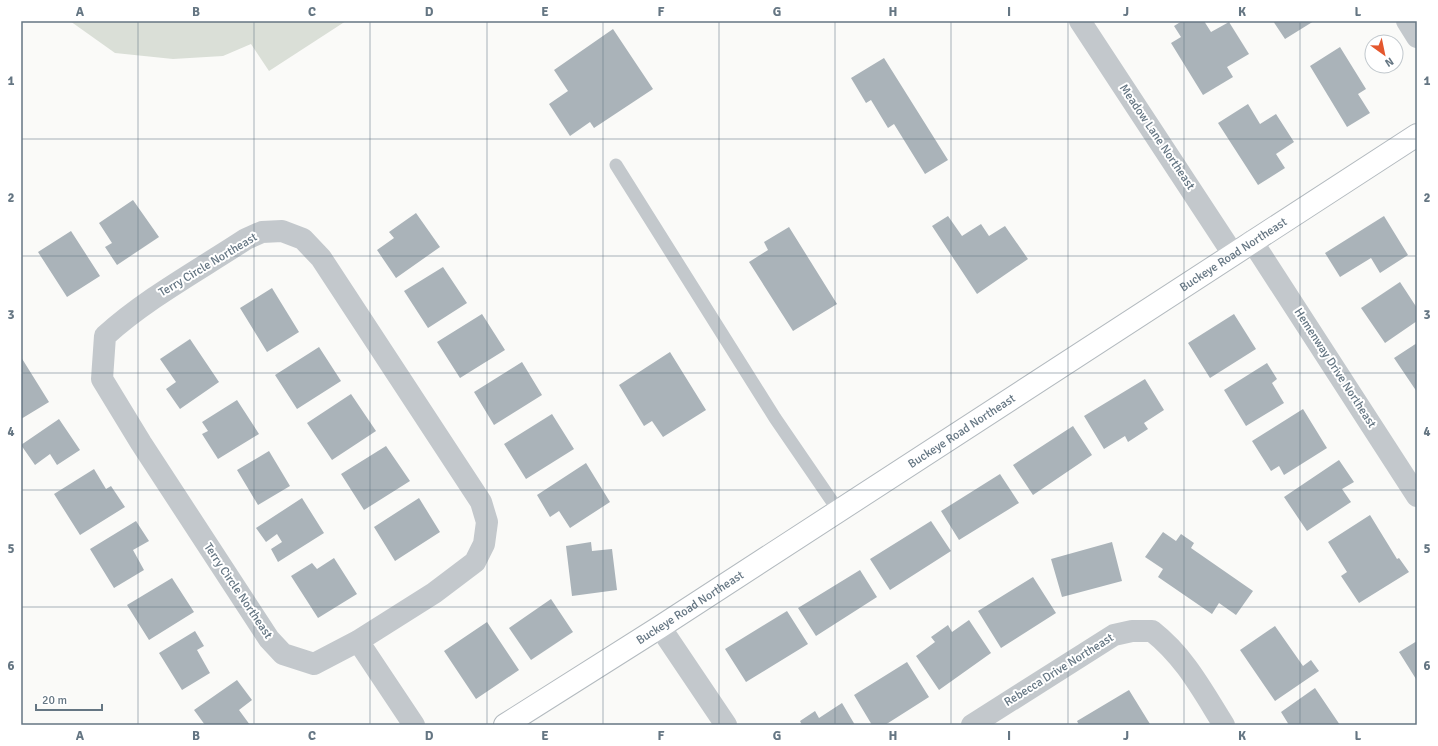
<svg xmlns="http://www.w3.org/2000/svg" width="1438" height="746" font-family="Signika,sans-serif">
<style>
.green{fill:#dadfd7}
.building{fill:#aab3b9}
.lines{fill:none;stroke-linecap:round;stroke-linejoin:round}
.secondary-casing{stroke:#b3babf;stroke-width:24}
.lane{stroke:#c3c8cc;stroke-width:13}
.street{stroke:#c3c8cc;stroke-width:22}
.secondary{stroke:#fff;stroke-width:22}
.grid{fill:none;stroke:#657683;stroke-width:1;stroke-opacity:0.55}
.labels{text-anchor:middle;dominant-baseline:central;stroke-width:4;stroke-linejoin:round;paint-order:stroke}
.street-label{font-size:12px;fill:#657683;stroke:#fff}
.neatline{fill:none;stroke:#657683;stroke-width:1.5}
.grid-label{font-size:13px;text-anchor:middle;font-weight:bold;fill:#657683}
</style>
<rect width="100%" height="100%" fill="#fafaf8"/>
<path class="green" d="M 70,21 L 346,21 L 269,71 L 251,44 L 223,56 L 173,59 L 115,53 Z"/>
<path class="building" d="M 1182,21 L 1204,21 L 1211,32 L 1229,22 L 1249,54 L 1227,67 L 1233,77 L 1203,95 L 1171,43 L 1181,37 L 1174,26 Z
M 1273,21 L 1314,21 L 1285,39 Z
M 613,29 L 653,89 L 594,128 L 590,122 L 570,136 L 549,104 L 568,91 L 554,70 Z
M 1340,47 L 1366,89 L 1358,94 L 1370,113 L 1347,127 L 1310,66 Z
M 884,58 L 948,160 L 925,174 L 894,124 L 888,128 L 871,100 L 866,103 L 851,78 Z
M 1248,104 L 1260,124 L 1276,114 L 1294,142 L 1276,154 L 1285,168 L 1258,185 L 1218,123 Z
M 133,200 L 159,237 L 117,265 L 105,247 L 112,243 L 99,223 Z
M 416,213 L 440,247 L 396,278 L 377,250 L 394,238 L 389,232 Z
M 948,216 L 962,236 L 981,224 L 989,236 L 1005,226 L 1028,259 L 977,294 L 932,226 Z
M 1384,216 L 1408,255 L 1380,273 L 1371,258 L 1340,277 L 1325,253 Z
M 789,227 L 837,304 L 793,331 L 749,262 L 768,250 L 764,242 Z
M 71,231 L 100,276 L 67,297 L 38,252 Z
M 443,267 L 467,303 L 428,328 L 404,291 Z
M 1400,282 L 1417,308 L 1417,321 L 1385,343 L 1361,308 Z
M 272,288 L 299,332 L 267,352 L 240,308 Z
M 482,314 L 505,350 L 460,378 L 437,342 Z
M 1234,314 L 1256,349 L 1210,378 L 1188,343 Z
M 190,339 L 219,382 L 180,409 L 166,389 L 176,382 L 160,359 Z
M 1417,343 L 1417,392 L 1394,358 Z
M 319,347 L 341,381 L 297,409 L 275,375 Z
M 670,352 L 706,410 L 663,437 L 652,421 L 644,426 L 619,385 Z
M 21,357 L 49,402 L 21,419 Z
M 522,362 L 542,395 L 494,425 L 474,392 Z
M 1267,363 L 1277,379 L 1272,383 L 1284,403 L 1246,426 L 1224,390 Z
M 1145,379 L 1164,410 L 1144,423 L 1148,429 L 1128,442 L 1125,436 L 1104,449 L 1084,416 Z
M 351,394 L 376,431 L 332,460 L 307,423 Z
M 237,400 L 259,434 L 218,459 L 202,434 L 208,431 L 202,422 Z
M 1303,409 L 1327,448 L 1284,475 L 1279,466 L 1271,471 L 1252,441 Z
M 552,414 L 574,449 L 526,479 L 504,444 Z
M 59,419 L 80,450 L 57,465 L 50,454 L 35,465 L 21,445 Z
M 1073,426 L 1092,455 L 1033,495 L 1013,465 Z
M 386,446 L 410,481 L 364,510 L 341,474 Z
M 269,451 L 290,486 L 258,505 L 237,470 Z
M 1339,460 L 1354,482 L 1342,489 L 1351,502 L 1307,531 L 1284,497 Z
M 586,463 L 610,502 L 570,528 L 559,511 L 550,517 L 537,495 Z
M 94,469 L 106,489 L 111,486 L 125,507 L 80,535 L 54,494 Z
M 1000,474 L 1019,503 L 959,540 L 941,511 Z
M 302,498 L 324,533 L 278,562 L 271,549 L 282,542 L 277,534 L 266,542 L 256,528 Z
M 419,498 L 440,532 L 395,561 L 374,527 Z
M 1370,515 L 1397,559 L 1399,558 L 1409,572 L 1359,603 L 1341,576 L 1347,572 L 1328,542 Z
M 136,521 L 149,541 L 133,550 L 144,570 L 114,588 L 90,549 Z
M 931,521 L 951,551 L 890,590 L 870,559 Z
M 1163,532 L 1176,541 L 1181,534 L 1194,543 L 1191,548 L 1253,591 L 1236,615 L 1219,603 L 1212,614 L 1158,577 L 1163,569 L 1145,557 Z
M 591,542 L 592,551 L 612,549 L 617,590 L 572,596 L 566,546 Z
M 1112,542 L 1122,581 L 1062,597 L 1051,559 Z
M 334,558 L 357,594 L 318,618 L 291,576 L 312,563 L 317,569 Z
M 860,570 L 877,597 L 816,636 L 798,608 Z
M 1033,577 L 1056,613 L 1001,648 L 978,611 Z
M 172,578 L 194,612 L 149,640 L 127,605 Z
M 551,599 L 573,632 L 531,660 L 509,628 Z
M 787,611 L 808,644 L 746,682 L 725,649 Z
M 969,620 L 991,653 L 939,690 L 916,656 L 935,642 L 931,637 L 948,625 L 952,632 Z
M 487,622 L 519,670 L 476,699 L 444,651 Z
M 1275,626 L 1303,666 L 1311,660 L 1319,671 L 1275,701 L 1240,650 Z
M 195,631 L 204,646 L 197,650 L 210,673 L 182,690 L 159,653 Z
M 1417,641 L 1417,678 L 1416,679 L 1399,652 Z
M 907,662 L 929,697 L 885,725 L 872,725 L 854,695 Z
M 237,680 L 252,700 L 239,710 L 250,725 L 205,725 L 194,710 Z
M 1315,688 L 1340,725 L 1289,725 L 1281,712 Z
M 1129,690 L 1150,724 L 1147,725 L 1079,725 L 1077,721 Z
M 842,703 L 855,725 L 802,725 L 800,721 L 815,711 L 819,718 Z"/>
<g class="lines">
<defs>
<g id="secondary">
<path id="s1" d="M 505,725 L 660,627 L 1417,135"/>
</g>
</defs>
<use href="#secondary" class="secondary-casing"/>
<path class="lane" d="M 616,165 L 775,418 L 838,510"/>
<path class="street" d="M 1080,21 L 1233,254
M 1407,21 L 1417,37
M 282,231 L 303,239 L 321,258 L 481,502 L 487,522 L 484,544 L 475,562 L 434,593 L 358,641 L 314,664 L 283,654 L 269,639 L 141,443 L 102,379 L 105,336 C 147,298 199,270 246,239 L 262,232 Z
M 1252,241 L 1417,496
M 660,627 L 726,725
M 358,641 L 414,725
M 972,725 L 1114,635 L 1132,631 L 1152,631 C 1185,657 1202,690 1224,725"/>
<use href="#secondary" class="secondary"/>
</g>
<path class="grid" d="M 138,21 L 138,725M 254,21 L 254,725M 370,21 L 370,725M 487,21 L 487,725M 603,21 L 603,725M 719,21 L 719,725M 835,21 L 835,725M 951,21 L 951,725M 1068,21 L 1068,725M 1184,21 L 1184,725M 1300,21 L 1300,725M 21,139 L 1417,139M 21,256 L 1417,256M 21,373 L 1417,373M 21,490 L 1417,490M 21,607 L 1417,607"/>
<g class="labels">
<g class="street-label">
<text transform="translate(1157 137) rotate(56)">Meadow Lane Northeast</text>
<text stroke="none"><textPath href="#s1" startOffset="867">Buckeye Road Northeast</textPath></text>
<text transform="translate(208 265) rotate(-31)">Terry Circle Northeast</text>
<text transform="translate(1335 368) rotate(57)">Hemenway Drive Northeast</text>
<text stroke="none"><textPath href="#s1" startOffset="543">Buckeye Road Northeast</textPath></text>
<text transform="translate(238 591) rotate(56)">Terry Circle Northeast</text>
<text stroke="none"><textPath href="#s1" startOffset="219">Buckeye Road Northeast</textPath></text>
<text transform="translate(1059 670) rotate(-32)">Rebecca Drive Northeast</text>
</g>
</g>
<rect width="1438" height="746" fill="none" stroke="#ffffff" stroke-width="44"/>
<g transform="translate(1384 54) rotate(147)"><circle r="19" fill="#ffffff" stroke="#c1c8cd"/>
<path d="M0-3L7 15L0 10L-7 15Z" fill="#e4572e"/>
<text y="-6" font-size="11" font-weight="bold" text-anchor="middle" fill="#657683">N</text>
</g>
<path d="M36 704v6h66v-6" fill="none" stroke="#657683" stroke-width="2"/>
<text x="42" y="704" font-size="12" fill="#657683" stroke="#ffffff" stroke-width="3" paint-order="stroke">20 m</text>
<rect x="22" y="22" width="1394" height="702" class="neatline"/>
<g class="grid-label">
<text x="80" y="16">A</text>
<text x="196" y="16">B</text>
<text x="312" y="16">C</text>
<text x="429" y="16">D</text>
<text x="545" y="16">E</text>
<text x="661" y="16">F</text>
<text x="777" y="16">G</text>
<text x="893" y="16">H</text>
<text x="1009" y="16">I</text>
<text x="1126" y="16">J</text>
<text x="1242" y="16">K</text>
<text x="1358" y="16">L</text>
<text x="11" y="85">1</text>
<text x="1427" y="85">1</text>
<text x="11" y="202">2</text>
<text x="1427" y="202">2</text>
<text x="11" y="319">3</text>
<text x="1427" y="319">3</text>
<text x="11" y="436">4</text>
<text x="1427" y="436">4</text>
<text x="11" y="553">5</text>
<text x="1427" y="553">5</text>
<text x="11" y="670">6</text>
<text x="1427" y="670">6</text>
<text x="80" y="740">A</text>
<text x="196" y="740">B</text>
<text x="312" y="740">C</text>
<text x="429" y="740">D</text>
<text x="545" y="740">E</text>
<text x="661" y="740">F</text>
<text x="777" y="740">G</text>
<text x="893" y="740">H</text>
<text x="1009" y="740">I</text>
<text x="1126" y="740">J</text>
<text x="1242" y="740">K</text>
<text x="1358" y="740">L</text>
</g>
</svg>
